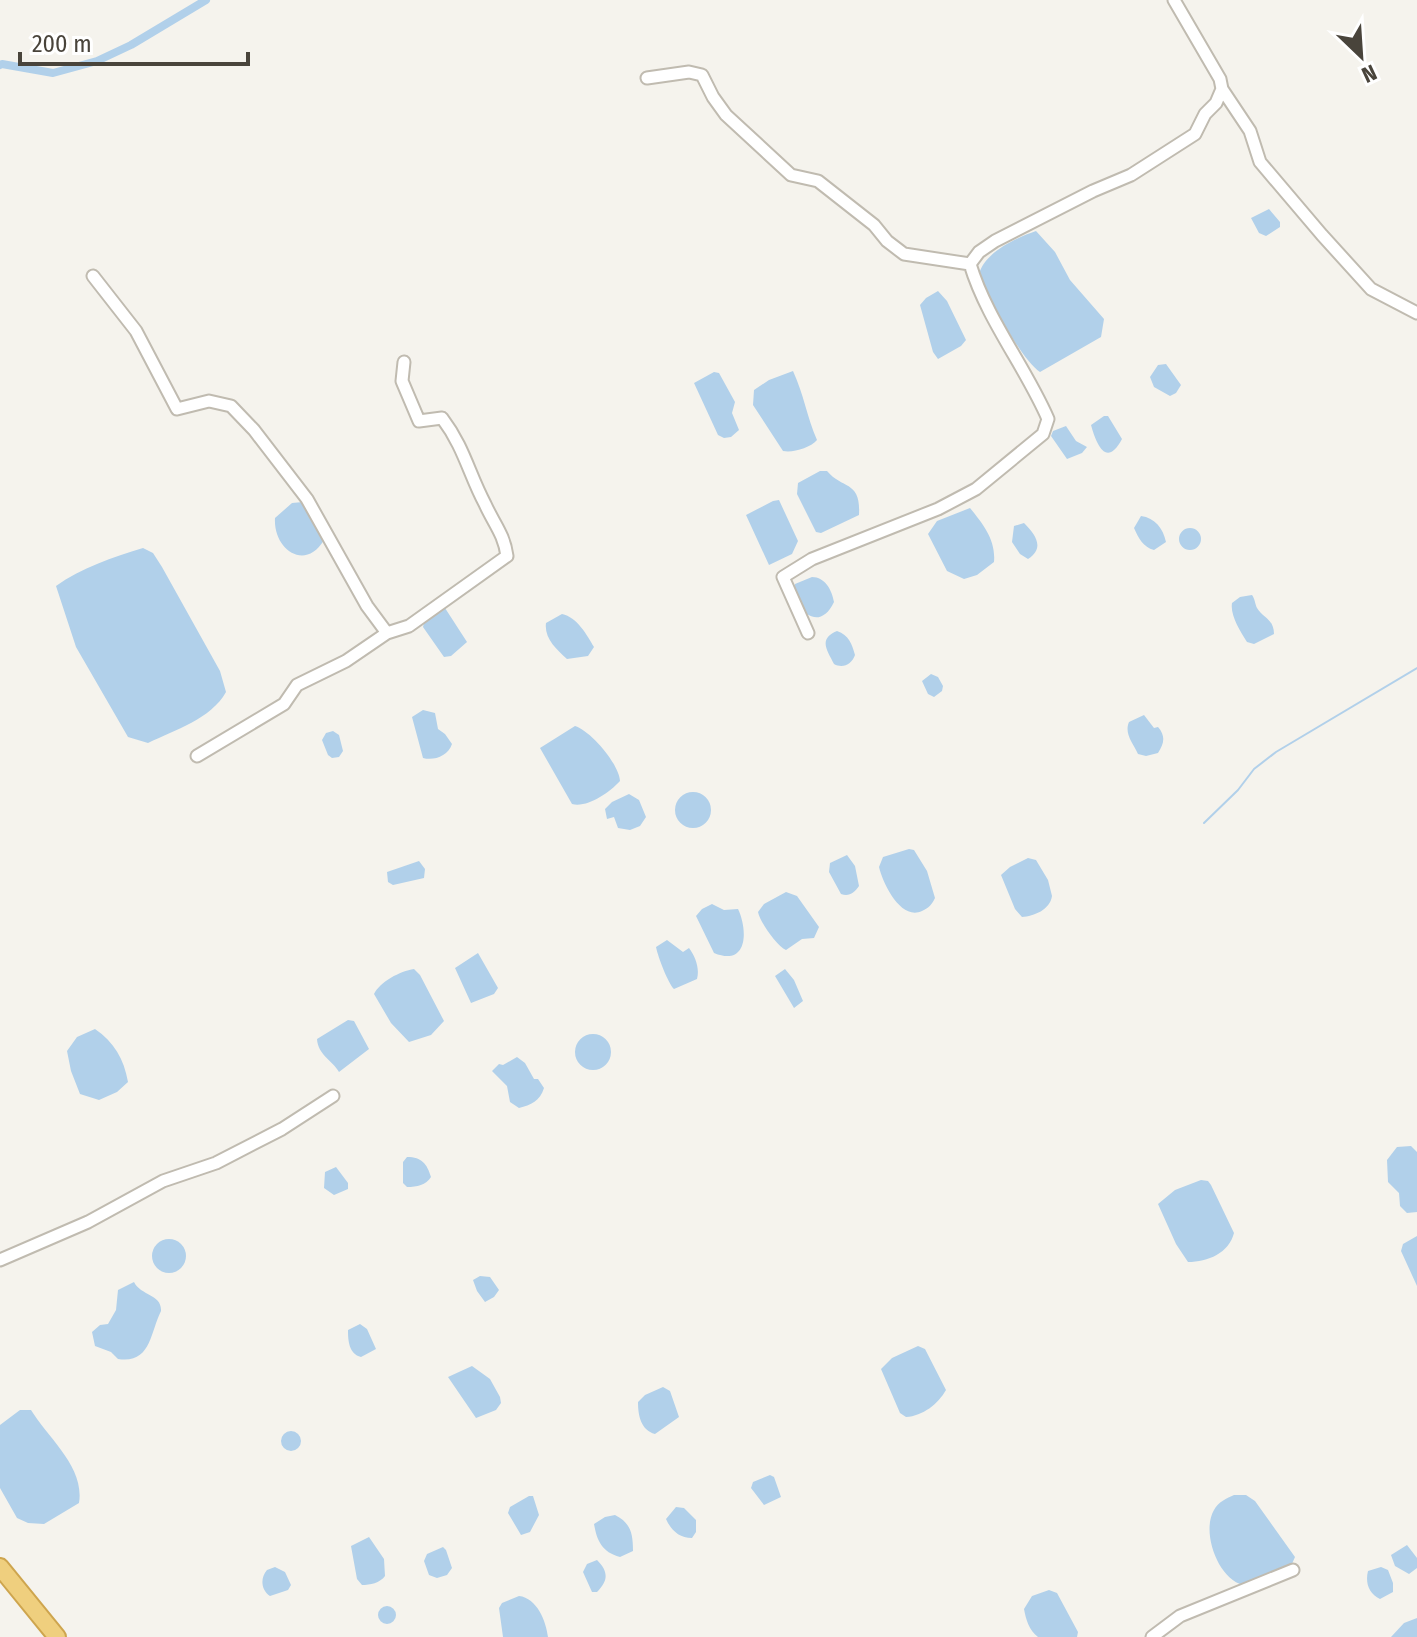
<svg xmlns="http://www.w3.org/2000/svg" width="1417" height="1637" font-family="'Fira Sans Condensed',sans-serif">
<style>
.water{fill:#b1d0ea}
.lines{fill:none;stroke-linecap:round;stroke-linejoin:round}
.stream{stroke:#b1d0ea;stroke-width:2}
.canal{stroke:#b1d0ea;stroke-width:8}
.minor-casing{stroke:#c0bbb0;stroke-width:15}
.highway-casing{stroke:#cea54e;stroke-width:20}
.minor{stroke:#fff;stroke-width:11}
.highway{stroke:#efcf7e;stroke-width:16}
</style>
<rect width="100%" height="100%" fill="#f5f3ed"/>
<path class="water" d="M 1269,209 L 1280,222 L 1280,227 L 1266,236 L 1259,233 L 1251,218 Z
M 1036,231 L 1055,252 L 1070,280 L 1104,319 L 1101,337 L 1040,372 C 1020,359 989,297 979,274 C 985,252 1016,238 1036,231 Z
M 938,291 L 947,301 L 966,340 L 961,346 L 938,359 L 933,352 L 920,305 L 926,298 Z
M 1166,364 L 1181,385 L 1176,393 L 1170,396 L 1154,387 L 1150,377 L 1158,365 Z
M 793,371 C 804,395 807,417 817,440 C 810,448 793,453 783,451 L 753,405 L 754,390 L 769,380 Z
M 714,372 L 719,373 L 735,402 L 732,413 L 739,430 L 731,437 L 724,438 L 718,435 L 694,383 Z
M 1104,416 L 1108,416 L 1122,439 C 1106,469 1096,443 1091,425 Z
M 1066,426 L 1076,441 L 1087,447 L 1082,453 L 1067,459 L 1051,436 L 1053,431 Z
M 820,471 L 827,471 C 843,490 861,480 859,515 L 821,533 L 816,532 L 797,494 L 798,483 Z
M 779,500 L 798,541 L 792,554 L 769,565 L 746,515 L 773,501 Z
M 303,502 L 324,540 C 305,572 273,549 275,518 L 292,503 Z
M 970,508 C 983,524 996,540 994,562 L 977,575 L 964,579 L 947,571 L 928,534 L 937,521 Z
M 1141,516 C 1155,518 1163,528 1166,542 L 1154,550 C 1143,547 1139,539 1134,528 Z
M 1024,523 C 1036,535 1045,548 1028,559 L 1020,554 L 1012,542 L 1014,526 Z
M1179 539a11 11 0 1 1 22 0a11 11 0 1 1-22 0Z
M 143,548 L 153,553 L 162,567 L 220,671 L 226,692 C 211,719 175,730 148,743 L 128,737 L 76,647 L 56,586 C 81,568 113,557 143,548 Z
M 812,577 C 825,577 832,590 834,602 C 819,634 793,610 795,584 Z
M 1252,595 C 1255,599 1255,604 1257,608 C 1263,618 1274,619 1274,634 L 1254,644 L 1247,642 C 1240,631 1230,615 1232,603 L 1240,597 Z
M 445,608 L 467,642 L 451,656 L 444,657 L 423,627 L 425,619 L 436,610 Z
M 562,614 C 577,617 587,635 594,647 L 588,656 L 567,659 C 556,649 544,638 546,623 Z
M 837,631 C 849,635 852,644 855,655 C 852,664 843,669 834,664 C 827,650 818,639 837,631 Z
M 931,674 L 938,677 L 943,686 L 942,691 L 934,697 L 928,694 L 922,681 Z
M 423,710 L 435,713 L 438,729 L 445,734 L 452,744 C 448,756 434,761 423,758 L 412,717 Z
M 1144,715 L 1154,728 L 1158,727 C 1166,736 1164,744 1158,753 L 1146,756 L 1138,754 C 1133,743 1124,734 1129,722 Z
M 575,726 C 591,731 619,764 620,781 C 609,793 587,808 572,804 L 540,748 Z
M 333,731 L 339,735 L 343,751 L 339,757 L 332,758 L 328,755 L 322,740 L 326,733 Z
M675 810a18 18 0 1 1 36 0a18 18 0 1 1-36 0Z
M 629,794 L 639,800 L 646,817 L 640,826 L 630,830 L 618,828 L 614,817 L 607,819 L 605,809 L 612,802 Z
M 909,849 L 914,850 L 927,871 L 935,898 C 932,904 929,908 922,911 C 901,921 883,884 879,867 L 883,857 Z
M 847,855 L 855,866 L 859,886 C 854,893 849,897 841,894 L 829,872 L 830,863 Z
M 1028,858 L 1036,860 L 1048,880 L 1052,896 C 1050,910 1034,916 1022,917 L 1015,909 L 1001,875 L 1010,867 Z
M 419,861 L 425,869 L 424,878 L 393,885 L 388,882 L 387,872 Z
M 786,892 L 797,896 L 819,927 L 814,938 L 802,939 L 786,950 C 777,946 760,922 758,912 L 764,904 Z
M 712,904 L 724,910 L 738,909 C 748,930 748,967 714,953 L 696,916 L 702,909 Z
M 667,940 L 683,952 L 689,948 C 695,956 700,968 697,979 L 674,989 C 668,983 658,957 656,947 Z
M 478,953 L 498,988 L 494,994 L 471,1003 L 455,968 Z
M 414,969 L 420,975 L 444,1021 L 431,1035 L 409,1042 L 391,1023 L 374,994 C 380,982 400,971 414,969 Z
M 785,969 L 794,980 L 803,1001 L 794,1008 L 775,976 Z
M 348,1020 L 354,1021 L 369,1049 L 339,1072 C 332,1060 318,1055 317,1039 Z
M 95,1029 C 114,1042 124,1059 128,1082 L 117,1092 L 99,1100 L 80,1094 L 71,1071 L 67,1051 L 77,1037 Z
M575 1052a18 18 0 1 1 36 0a18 18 0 1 1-36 0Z
M 517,1057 L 525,1063 L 534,1079 L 538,1079 L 544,1088 C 540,1101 531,1105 519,1108 L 510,1102 L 507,1086 L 492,1071 L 499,1064 L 503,1065 Z
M 1411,1146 L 1417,1152 L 1417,1212 L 1407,1213 L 1400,1206 L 1399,1193 L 1388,1182 L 1387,1160 L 1397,1147 Z
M 407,1157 C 422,1157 427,1164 431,1177 C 426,1185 417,1187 407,1187 L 403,1183 L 403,1162 Z
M 336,1167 L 348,1183 L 348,1189 L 334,1195 L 324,1188 L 325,1172 Z
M 1201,1180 L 1208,1181 L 1211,1185 L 1234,1233 C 1229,1253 1208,1262 1188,1262 L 1176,1244 L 1158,1204 L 1175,1190 Z
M 1417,1236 L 1417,1286 L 1401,1251 L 1403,1244 Z
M152 1256a17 17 0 1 1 34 0a17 17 0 1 1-34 0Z
M 480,1276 L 490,1277 L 499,1290 L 494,1297 L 485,1302 L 477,1291 L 473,1280 Z
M 134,1282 C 141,1296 162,1294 161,1311 C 150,1333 151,1364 118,1359 L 111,1352 L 95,1346 L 92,1332 L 100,1325 L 108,1324 L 116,1310 L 118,1290 Z
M 360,1324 L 367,1329 L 376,1349 L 361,1357 C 349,1354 348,1341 348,1330 Z
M 918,1346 L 925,1349 L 946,1390 C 938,1404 923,1416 906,1417 L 900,1413 L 881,1369 L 892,1358 Z
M 472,1366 L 490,1379 L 500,1397 L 501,1403 L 496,1410 L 476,1418 L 448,1377 Z
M 663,1387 L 670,1391 L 679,1417 L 655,1434 C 641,1430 638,1416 638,1402 L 645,1395 Z
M 20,1410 L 31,1410 C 48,1438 85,1467 79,1503 L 44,1524 L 28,1523 L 17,1518 L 0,1488 L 0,1425 Z
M281 1441a10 10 0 1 1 20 0a10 10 0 1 1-20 0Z
M 770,1475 L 774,1477 L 781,1497 L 764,1505 L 751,1488 L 753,1482 Z
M 1234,1495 L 1246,1495 L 1255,1501 L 1295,1557 L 1291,1566 L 1243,1585 C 1218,1579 1201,1532 1214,1510 C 1218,1502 1227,1498 1234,1495 Z
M 529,1496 L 533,1496 L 539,1515 L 530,1532 L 521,1535 L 508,1513 L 510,1507 Z
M 676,1507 L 684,1508 L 696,1520 L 696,1532 L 692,1538 C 679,1538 671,1530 666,1519 Z
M 615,1515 C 631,1523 633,1534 633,1551 L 620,1557 C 602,1552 597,1541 594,1524 L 605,1517 Z
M 369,1537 L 384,1559 L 385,1576 C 380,1583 370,1585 362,1585 L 357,1579 L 351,1546 Z
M 1407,1545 L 1417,1558 L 1417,1568 L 1409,1574 L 1395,1566 L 1391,1555 Z
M 443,1547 L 446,1550 L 452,1568 L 447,1575 L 437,1578 L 429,1575 L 424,1561 L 427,1554 Z
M 597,1560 C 609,1572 608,1581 597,1592 L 592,1592 L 583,1572 L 587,1564 Z
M 275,1567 L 285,1572 L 291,1585 L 288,1590 L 270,1596 C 261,1590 260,1578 267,1570 Z
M 1381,1567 L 1388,1570 L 1393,1583 L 1393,1592 L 1380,1599 C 1369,1594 1365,1583 1368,1571 Z
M 1049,1590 L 1057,1593 L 1078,1632 L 1077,1637 L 1038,1637 C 1029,1630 1026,1620 1024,1609 L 1032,1596 Z
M 519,1596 C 537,1598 546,1621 548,1637 L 503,1637 L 499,1608 L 502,1603 Z
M378 1615a9 9 0 1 1 18 0a9 9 0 1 1-18 0Z
M 1417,1618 L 1417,1637 L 1391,1637 L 1404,1623 Z"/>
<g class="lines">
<path class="stream" d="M 1204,823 L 1238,790 L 1254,769 L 1276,752 L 1417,668"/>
<path class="canal" d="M 0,65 L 2,64 L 53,73 L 97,61 L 131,45 L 206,0"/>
<defs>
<path id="minor" d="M 647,78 L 689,72 L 702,75 L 713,97 L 726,115 L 791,175 L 818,181 L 874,225 L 887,241 L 904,254 L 970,264 L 979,252 L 995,241 L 1093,191 L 1131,175 L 1195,134 L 1205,114 L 1216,103 L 1222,89 L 1220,79 L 1174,0
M 1222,89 L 1250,131 L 1260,162 L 1322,235 L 1371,289 L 1417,313
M 93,276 L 136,331 L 177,409 L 209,401 L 231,406 L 254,430 L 307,499 L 367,606 L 387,633
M 808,633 L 783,577 L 812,559 L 938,509 L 976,489 L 1043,434 L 1048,419 C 1025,366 987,320 970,264
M 197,756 L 284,704 L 297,685 L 346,661 L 387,633 L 409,626 L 507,556 C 504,534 494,524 485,504 C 469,474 464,447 442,418 L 419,421 L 402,381 L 404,362
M 0,1260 L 88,1222 L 163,1181 L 216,1163 L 282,1129 L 333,1096
M 1152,1637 L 1180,1616 L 1293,1570"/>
<path id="highway" d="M 0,1567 L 57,1637"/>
</defs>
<use href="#minor" class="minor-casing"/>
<use href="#highway" class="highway-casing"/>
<use href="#minor" class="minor"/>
<use href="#highway" class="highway"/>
</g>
<g transform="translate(1361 56) rotate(155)" stroke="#ffffff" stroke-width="6" paint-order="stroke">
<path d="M0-6L14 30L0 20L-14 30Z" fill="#49443b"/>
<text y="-12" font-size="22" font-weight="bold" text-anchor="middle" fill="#49443b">N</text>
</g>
<path d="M20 52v12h228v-12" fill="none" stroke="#49443b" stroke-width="4"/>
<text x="32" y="52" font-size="24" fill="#49443b" stroke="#ffffff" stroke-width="6" paint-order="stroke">200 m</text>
</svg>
